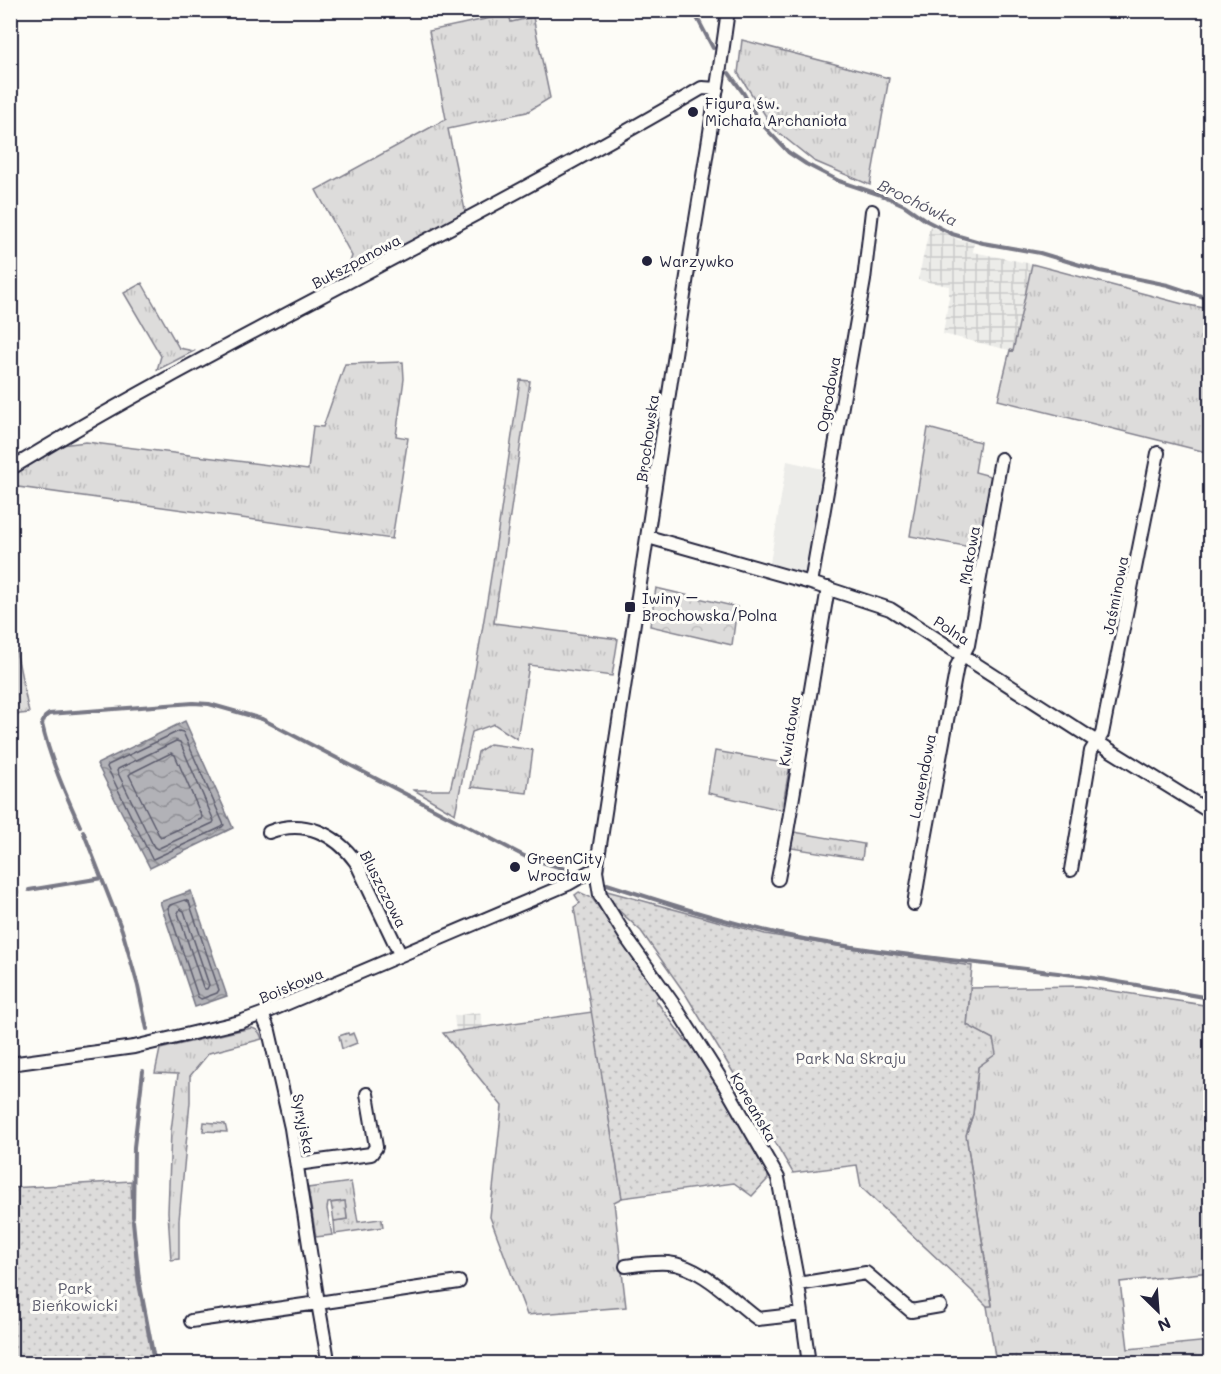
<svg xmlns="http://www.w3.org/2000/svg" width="1221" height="1374" font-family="Mali,sans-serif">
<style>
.built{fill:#ecece9}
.industrial{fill:url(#industrial-grid)}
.grass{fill:url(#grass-tufts);stroke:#807f8b;stroke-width:1.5}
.forest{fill:url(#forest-crowns);stroke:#807f8b;stroke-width:1.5}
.park{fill:url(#park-dots);stroke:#807f8b;stroke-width:1.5}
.water{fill:url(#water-waves);stroke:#787885;stroke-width:1.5}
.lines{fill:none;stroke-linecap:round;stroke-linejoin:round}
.shore{stroke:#5c5c6d;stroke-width:1.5}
.stream{stroke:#787885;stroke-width:4}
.minor-casing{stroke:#22223b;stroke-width:16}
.minor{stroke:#fdfcf7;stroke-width:12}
.poi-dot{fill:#22223b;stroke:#fdfcf7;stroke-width:2}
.labels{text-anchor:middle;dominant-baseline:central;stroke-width:6;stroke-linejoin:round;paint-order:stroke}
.poi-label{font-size:15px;fill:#22223b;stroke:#fdfcf7;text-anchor:start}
.street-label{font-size:15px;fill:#22223b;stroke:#fdfcf7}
.park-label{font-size:15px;fill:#5a5a6b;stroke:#fdfcf7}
.water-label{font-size:16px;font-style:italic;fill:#545466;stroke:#fdfcf7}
</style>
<defs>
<pattern id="industrial-grid" width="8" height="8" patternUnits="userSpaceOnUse" patternTransform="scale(1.5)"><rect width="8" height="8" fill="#ecece9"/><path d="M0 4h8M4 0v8" fill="none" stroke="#cacac9"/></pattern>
<pattern id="grass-tufts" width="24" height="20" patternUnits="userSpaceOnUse" patternTransform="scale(1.5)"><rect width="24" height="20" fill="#dddcdb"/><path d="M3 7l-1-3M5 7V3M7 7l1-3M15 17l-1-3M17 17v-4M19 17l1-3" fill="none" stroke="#bdbcbd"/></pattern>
<pattern id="forest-crowns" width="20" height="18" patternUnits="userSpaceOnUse" patternTransform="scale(1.5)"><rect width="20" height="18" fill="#dddcdb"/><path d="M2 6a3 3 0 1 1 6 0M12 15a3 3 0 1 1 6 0" fill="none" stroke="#bdbcbd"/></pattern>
<pattern id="park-dots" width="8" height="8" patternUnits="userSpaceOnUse" patternTransform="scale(1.5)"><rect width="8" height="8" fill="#dddcdb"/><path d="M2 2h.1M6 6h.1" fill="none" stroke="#bdbcbd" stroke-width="1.8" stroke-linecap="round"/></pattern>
<pattern id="water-waves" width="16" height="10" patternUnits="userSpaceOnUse" patternTransform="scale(1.5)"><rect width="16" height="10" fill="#b2b2b7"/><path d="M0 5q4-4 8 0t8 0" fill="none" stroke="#909096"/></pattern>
</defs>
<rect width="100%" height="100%" fill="#fdfcf7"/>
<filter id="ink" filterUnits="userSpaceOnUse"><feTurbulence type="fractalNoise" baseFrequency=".0167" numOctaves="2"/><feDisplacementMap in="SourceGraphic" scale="12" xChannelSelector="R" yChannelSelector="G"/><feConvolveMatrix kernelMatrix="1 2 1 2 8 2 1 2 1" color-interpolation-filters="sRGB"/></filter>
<g filter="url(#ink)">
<path class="built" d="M 787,461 L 823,469 L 805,573 L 770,563 Z"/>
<path class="industrial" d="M 930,226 L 959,240 L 974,243 L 973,252 L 1032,264 L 1013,351 L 943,334 L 949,297 L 949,286 L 918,280 Z
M 480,1012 L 483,1027 L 456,1031 L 454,1016 Z"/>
<path class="grass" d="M 509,14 L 511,22 L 533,17 L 550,98 L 527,112 L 448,129 L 466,215 L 365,266 L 348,268 L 352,256 L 316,190 L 446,119 L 429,31 Z
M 742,40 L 889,78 L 870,185 L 814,161 L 774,129 L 738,73 Z
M 1032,264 L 1183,304 L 1210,309 L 1210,453 L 998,400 L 1010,350 L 1013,351 Z
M 142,283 L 179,348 L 194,351 L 157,370 L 161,356 L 124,293 Z
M 403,362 L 404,379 L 396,436 L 408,438 L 392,539 L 11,486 L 11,473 L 61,445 L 86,442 L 308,470 L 313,426 L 323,427 L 345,364 Z
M 520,380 L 530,381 L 494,623 L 618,639 L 612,676 L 529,665 L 517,739 L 494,724 L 472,732 L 455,814 L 414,790 L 450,790 C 482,655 500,517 520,380 Z
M 928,428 L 980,442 L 975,472 L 994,477 L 981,549 L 910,536 Z
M 14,640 L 29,713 L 11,715 L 10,641 Z
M 490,744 L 533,750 L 527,793 L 471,787 L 478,752 Z
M 715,751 L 790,764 L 782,810 L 708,793 Z
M 794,832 L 864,844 L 862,859 L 791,848 Z
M 1080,986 L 1210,1006 L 1210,1272 L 1120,1282 L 1128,1349 L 1210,1341 L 1210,1363 L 996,1363 L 987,1306 L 992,1305 L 966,1135 L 973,1114 L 978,1066 L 993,1039 L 967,1026 L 970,988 Z
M 592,1012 L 622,1198 L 614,1202 L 626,1307 L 527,1315 L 490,1217 L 502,1106 L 443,1033 Z
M 252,1028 C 259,1030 260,1033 262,1039 L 209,1053 L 190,1076 L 190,1102 L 179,1220 L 179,1259 L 171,1260 L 168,1212 L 171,1131 L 178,1074 L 155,1073 L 160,1049 L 237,1031 Z
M 351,1182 L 358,1222 L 380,1219 L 382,1220 L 383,1227 L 335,1234 L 334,1221 L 347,1219 L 345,1201 L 328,1203 L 327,1209 L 332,1235 L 316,1237 L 308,1188 Z"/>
<path class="forest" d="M 656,588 L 737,607 L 732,645 L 650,626 Z"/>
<path class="park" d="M 607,891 L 765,934 L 850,948 L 972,966 L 967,1025 L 993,1039 L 996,1054 L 978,1067 L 973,1114 L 966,1135 L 992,1306 L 987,1306 L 972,1291 L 861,1187 L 857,1165 L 793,1173 L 761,1118 L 686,995 L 641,931 L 613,905 Z
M 579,892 L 592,898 L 661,993 L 655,999 L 684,1039 L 697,1049 L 768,1170 L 768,1179 L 752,1196 L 734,1183 L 622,1198 L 574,907 L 580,903 L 575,895 Z
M 348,1033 L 349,1035 L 353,1033 L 357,1043 L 342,1049 L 339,1036 Z
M 204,1122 L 225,1124 L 227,1132 L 203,1131 Z
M 131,1181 L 132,1216 L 137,1280 L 153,1363 L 11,1363 L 11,1188 Z
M 345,1201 L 347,1219 L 334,1221 L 331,1203 Z"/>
<path class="water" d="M 185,721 L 233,828 L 150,868 L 97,764 Z
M 191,891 L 227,996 L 195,1007 L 160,902 Z"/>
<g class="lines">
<path class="shore" d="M 179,731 L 183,732 L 224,825 L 222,827 L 153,859 L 151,857 L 107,767 L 108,765 Z
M 176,741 L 180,742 L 214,821 L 213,823 L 157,849 L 154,847 L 117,771 L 118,769 Z
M 171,753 L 175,755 L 202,817 L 201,819 L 161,837 L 159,835 L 129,775 L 131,773 Z
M 185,900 L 189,902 L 219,990 L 217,993 L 201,999 L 198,997 L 168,908 L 170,905 Z
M 180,909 L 184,911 L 209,985 L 207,989 L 205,989 L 203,987 L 178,913 Z"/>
<path class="stream" d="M 693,10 L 713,48
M 729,73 L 744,94 L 758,120 L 788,152 L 806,164 L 839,181 L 884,196 L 904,205 L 927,221 L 952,234 L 983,243 L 1040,253 L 1100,271 L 1168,285 L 1210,299
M 80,826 C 65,793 50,759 42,724 L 45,717 L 49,714 L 193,703 L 209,704 L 262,719 L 528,858 L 569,870
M 83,831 L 122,930 L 138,986 L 147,1029
M 607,884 C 672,905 737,926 804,939 C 895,956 988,963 1080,976 C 1124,982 1167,991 1210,998
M 29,890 L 102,878
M 10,893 L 17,892
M 133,1217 L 134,1147 L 143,1071
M 133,1221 L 139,1280 L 155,1364"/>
<defs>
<path id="minor" d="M 728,10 C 715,108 698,204 683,302 C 654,491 626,681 596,871 L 600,895 L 628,940 L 674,1005 L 724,1084 L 778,1178 L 798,1284 L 809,1364
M 10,469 C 120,401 234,342 348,282 C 467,219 586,156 702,88 L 717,89
M 648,537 L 811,583 L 890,609 L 1097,742 L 1210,812
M 811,583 L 864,280 L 872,211
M 269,832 C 304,819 335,833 356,862 L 400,954
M 1071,870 L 1091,751 L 1102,734 L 1158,453
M 778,879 L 787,832 L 828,588
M 914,904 L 923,850 L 957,666 L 968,645 L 1001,459
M 262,1014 L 269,1031 L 291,1128 L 318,1303 L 459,1282
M 10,1064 L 134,1047 L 240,1022 L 262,1014 L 568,884 L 589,872 L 596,871
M 297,1164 L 371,1154 L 376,1147 L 367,1094
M 626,1266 C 640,1264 654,1262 668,1263 C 702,1266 731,1299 758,1319 L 802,1314
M 798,1284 L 866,1273 L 911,1311 L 940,1306
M 191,1321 L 318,1303 L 327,1354"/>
</defs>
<use href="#minor" class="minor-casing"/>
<use href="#minor" class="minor"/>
</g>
</g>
<g class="poi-dot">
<circle cx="693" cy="112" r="6"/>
<circle cx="647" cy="261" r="6"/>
<rect x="624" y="601" width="12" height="12" rx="3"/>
<circle cx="515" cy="867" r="6"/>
</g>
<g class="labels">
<g class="poi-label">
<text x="705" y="103">Figura św.<tspan x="705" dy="17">Michała Archanioła</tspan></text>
<text x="659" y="261">Warzywko</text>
<text x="642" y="598">Iwiny –<tspan x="642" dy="17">Brochowska/Polna</tspan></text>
<text x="527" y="858">GreenCity<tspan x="527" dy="17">Wrocław</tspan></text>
</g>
<g class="street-label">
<text transform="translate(356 261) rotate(-28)">Bukszpanowa</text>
<text transform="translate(828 394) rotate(-80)">Ogrodowa</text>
<text transform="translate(647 438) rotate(-82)">Brochowska</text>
<text transform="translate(969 555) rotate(-80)">Makowa</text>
<text transform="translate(1115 595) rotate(-79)">Jaśminowa</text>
<text transform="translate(952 630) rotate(33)">Polna</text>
<text transform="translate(789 731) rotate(-81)">Kwiatowa</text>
<text transform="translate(922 776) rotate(-79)">Lawendowa</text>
<text transform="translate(384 889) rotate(63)">Bluszczowa</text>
<text transform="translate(291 985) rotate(-23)">Boiskowa</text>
<text transform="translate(754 1107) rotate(60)">Koreańska</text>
<text transform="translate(304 1124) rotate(79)">Syryjska</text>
</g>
<g class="park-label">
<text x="851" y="1058">Park Na Skraju</text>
<text x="75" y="1288">Park<tspan x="75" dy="17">Bieńkowicki</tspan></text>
</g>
<g class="water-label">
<text transform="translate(918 202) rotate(26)">Brochówka</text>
</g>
</g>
<rect width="1221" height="1374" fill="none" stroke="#fdfcf7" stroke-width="36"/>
<rect x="18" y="18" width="1185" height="1338" fill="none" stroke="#22223b" stroke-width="2" filter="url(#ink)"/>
<g transform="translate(1158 1311) rotate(155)" stroke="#fdfcf7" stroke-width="4.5" paint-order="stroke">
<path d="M0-4.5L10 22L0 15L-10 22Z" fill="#22223b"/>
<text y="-9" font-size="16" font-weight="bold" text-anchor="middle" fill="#22223b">N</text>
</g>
</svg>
